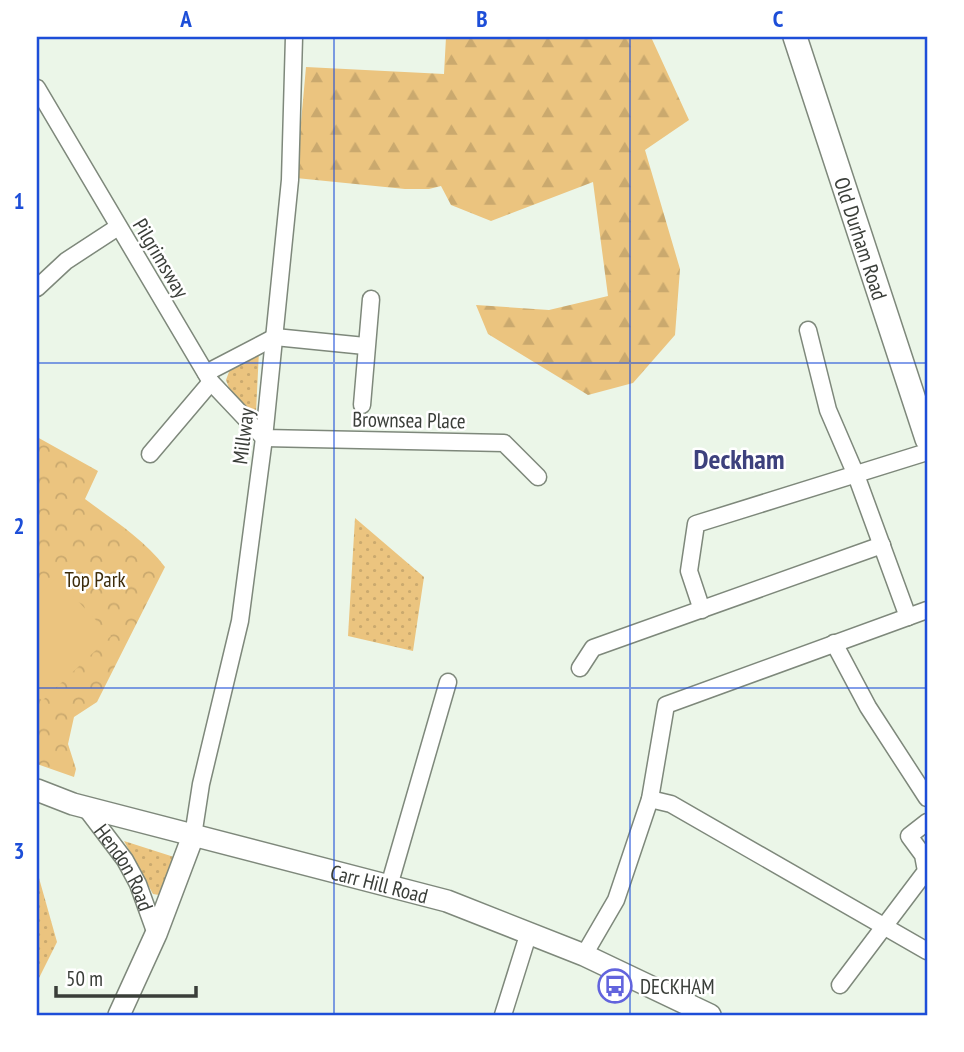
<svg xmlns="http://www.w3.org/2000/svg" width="964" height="1052" font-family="'PT Sans Narrow',sans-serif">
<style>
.grass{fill:url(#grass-dots)}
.forest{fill:url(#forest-firs)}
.park{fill:url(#park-crowns)}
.garden{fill:#ebc47f}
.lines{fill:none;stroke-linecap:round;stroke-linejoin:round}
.minor-casing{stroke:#7e887b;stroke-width:19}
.tertiary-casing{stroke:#7e887b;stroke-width:24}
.secondary-casing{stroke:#7e887b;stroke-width:26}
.minor{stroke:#fff;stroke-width:16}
.tertiary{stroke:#fff;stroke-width:21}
.secondary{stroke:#fff;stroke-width:23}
.grid{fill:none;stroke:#1d4ed8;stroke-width:2;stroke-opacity:0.55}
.labels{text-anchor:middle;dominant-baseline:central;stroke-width:5;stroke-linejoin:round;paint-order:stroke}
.street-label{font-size:21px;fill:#3a3e39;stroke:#fff}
.park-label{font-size:21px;fill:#3e2d0c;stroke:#fff}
.poi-label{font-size:21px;fill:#3a3e39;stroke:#fff;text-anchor:start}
.district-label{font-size:28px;font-weight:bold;fill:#3d417d;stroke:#fff}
.neatline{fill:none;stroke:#1d4ed8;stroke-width:2.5}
.grid-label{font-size:23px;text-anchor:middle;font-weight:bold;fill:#1d4ed8}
</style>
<defs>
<pattern id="grass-dots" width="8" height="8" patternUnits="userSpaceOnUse" patternTransform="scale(1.75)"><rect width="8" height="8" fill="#ebc47f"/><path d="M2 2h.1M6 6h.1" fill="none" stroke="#caa96e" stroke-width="1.8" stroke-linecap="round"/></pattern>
<pattern id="forest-firs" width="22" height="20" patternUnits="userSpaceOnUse" patternTransform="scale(1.75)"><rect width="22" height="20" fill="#ebc47f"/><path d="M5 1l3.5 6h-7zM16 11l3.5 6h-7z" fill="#caa96e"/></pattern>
<pattern id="park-crowns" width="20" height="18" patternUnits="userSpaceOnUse" patternTransform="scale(1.75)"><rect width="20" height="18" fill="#ebc47f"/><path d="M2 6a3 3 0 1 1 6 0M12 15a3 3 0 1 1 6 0" fill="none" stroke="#caa96e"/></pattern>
</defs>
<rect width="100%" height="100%" fill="#ebf6e8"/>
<path class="grass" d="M 259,351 L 256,412 L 250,413 L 229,388 L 226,380 L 230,369 Z
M 355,518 L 424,577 L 413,651 L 348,636 Z
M 124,841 L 174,857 L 159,895 L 153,894 Z
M 37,871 L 57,942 L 37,982 Z"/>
<path class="forest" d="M 446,37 L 651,37 L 689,120 L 645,150 L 680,269 L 675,335 L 633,383 L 588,395 L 488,334 L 476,305 L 549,310 L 608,296 L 593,182 L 491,221 L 451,205 L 441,186 L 429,189 L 405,189 L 296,178 L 306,67 L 444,74 Z"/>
<path class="park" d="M 37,437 L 98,471 L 85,499 C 113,520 144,539 165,567 L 97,702 L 74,717 L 68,744 L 76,769 L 74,777 L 37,764 Z"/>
<path class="garden" d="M 56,578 L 111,636 L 42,701 L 37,695 L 37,597 Z"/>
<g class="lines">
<defs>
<g id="minor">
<path d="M 37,88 L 211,382 L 264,438 L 504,443 L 538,477"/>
<path d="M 37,288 L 66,261 L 118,227"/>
<path d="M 808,330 L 828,410 L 856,475 L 908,617"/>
<path d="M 206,373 L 275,337 L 365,346"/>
<path d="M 362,405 L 371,299"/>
<path d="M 150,454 L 211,382"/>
<path d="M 702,610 L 689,571 L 696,524 L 927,452"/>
<path d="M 834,643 L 868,707 L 927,798"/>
<path d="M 580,668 L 593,648 L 882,545"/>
<path d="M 650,799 L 671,804 L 927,951"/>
<path id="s1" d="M 84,806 L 125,860 L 138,884 L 156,934"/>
<path d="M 193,836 L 201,784 L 240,621 L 264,438 L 290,180 L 294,37"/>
<path d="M 389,886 L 448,682"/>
<path d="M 584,955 L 616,900 L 650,799 L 666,705 L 927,610"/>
<path d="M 840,985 L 926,871 L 923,855 L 909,836 L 927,822"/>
<path d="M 503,1015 L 529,932"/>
</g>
<g id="tertiary">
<path id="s2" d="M 37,790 L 73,804 L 447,901 L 584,955 L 710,1015"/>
<path d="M 119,1015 L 156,934 L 193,836"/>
</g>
<g id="secondary">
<path id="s3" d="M 795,37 L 927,439"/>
</g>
</defs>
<use href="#minor" class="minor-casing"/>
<use href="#tertiary" class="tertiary-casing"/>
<use href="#secondary" class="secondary-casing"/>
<use href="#minor" class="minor"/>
<use href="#tertiary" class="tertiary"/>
<use href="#secondary" class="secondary"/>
</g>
<path class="grid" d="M 334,37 L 334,1015M 630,37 L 630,1015M 37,363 L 927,363M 37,688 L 927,688"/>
<defs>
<symbol id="bus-ring" viewBox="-11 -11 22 22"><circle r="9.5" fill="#fff" stroke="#6264dd" stroke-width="1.5"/><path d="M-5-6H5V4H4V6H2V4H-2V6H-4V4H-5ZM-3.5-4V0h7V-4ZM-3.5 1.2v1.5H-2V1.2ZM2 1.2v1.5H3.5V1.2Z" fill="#6264dd"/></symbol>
</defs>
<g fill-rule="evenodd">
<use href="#bus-ring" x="596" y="967" width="38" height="38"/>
</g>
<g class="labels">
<g class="street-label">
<text stroke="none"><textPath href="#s3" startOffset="212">Old Durham Road</textPath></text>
<text transform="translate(161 258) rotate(59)">Pilgrimsway</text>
<text transform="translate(409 420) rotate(1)">Brownsea Place</text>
<text transform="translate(243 436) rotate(-83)">Millway</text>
<text stroke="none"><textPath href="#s1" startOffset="74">Hendon Road</textPath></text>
<text stroke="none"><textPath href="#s2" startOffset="355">Carr Hill Road</textPath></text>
</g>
<g class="park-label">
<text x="95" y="579">Top Park</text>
</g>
<g class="poi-label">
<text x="640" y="986">DECKHAM</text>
</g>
<g class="district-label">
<text x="739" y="458">Deckham</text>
</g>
</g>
<rect width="964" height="1052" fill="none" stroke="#ffffff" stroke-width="77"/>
<path d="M56 986v10h140v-10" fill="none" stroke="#3a3e39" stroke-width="3.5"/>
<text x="66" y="986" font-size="21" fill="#3a3e39" stroke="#ffffff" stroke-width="5" paint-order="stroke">50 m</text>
<rect x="38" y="38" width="888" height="976" class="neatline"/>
<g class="grid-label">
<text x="186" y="27">A</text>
<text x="482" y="27">B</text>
<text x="778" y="27">C</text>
<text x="19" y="209">1</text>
<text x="19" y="534">2</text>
<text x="19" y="859">3</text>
</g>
</svg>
